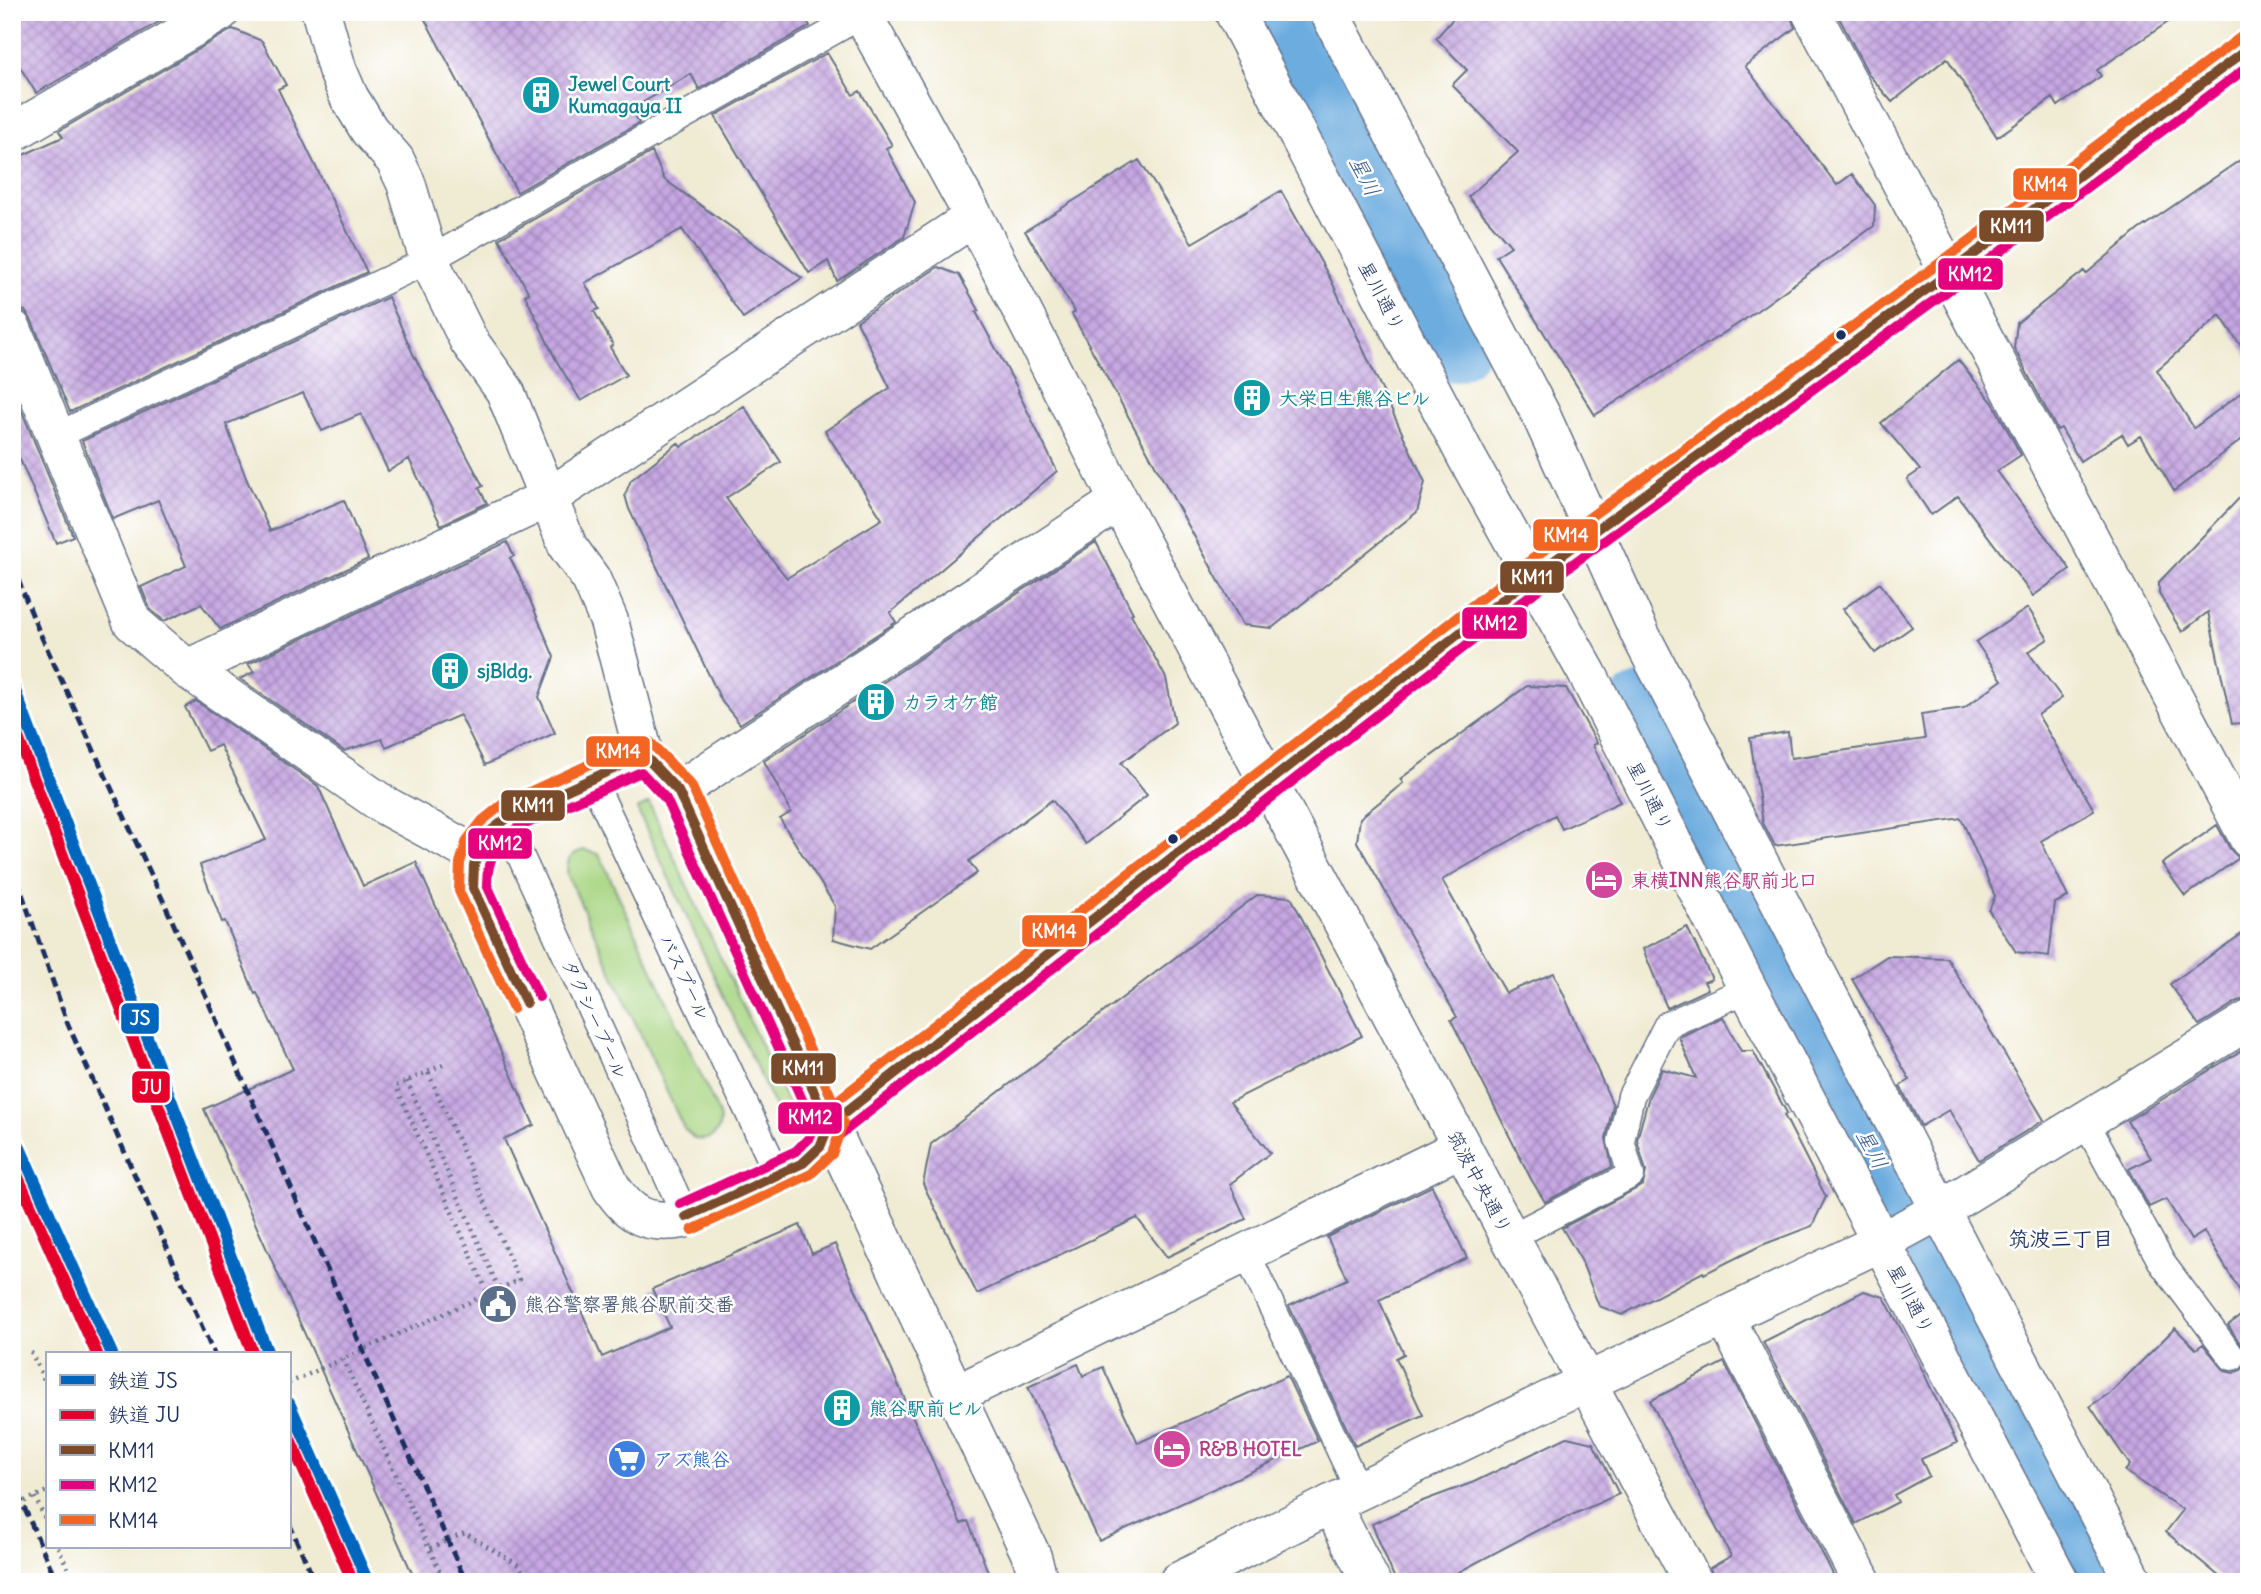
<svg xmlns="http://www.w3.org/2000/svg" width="2261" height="1594" font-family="Delius,'Klee One',sans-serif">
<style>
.green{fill:#a8d582;stroke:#628270;stroke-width:2}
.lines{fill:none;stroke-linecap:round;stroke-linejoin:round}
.river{stroke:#6cacdf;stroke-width:84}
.building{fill:url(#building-cross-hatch)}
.lane-casing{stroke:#667187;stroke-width:29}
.street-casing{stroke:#667187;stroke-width:41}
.secondary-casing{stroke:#667187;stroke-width:41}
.primary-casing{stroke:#667187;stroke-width:41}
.path{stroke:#667187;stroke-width:4.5;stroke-dasharray:2 5;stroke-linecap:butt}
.lane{stroke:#fff;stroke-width:26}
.street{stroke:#fff;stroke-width:38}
.secondary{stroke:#fff;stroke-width:38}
.primary{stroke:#fff;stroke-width:38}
.rail{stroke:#1b2f5e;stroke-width:5;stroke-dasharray:10 5;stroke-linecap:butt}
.bus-1-casing{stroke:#fff;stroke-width:16}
.bus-2-casing{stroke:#fff;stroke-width:16}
.bus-3-casing{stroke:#fff;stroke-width:16}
.bus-1{stroke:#7a4b2a;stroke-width:10}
.bus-2{stroke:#e5007d;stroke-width:10}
.bus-3{stroke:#f26522;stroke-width:10}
.rail-1-casing{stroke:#fff;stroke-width:18}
.rail-2-casing{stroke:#fff;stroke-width:18}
.rail-1{stroke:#0065bd;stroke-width:12}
.rail-2{stroke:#e4002b;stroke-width:12}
.bus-dot{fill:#1b2f5e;stroke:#fff;stroke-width:2.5}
.labels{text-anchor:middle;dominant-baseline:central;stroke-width:5;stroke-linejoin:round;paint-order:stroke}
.culture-label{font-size:19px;font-weight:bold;fill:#0d838f;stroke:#fff;text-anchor:start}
.street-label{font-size:19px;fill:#1b2f5e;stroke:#fff}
.hotel-label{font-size:19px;font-weight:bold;fill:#b23c85;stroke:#fff;text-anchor:start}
.service-label{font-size:19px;font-weight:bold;fill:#4e5e75;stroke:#fff;text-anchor:start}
.shop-label{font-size:19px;font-weight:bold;fill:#366cbe;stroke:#fff;text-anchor:start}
.water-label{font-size:21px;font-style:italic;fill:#375b8b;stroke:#fff}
.neighbourhood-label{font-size:21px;font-weight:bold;fill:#1b2f5e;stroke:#fff}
.line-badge{stroke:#fff;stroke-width:2.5}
.badge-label{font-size:19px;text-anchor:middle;font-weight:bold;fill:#fff}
</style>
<defs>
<pattern id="building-cross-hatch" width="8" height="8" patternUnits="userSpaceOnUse" patternTransform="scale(1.75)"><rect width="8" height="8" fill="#c6a7e2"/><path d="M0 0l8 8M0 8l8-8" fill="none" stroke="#a088ba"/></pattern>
</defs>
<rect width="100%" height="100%" fill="#fff"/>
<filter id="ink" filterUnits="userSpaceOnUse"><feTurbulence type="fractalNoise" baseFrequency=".0143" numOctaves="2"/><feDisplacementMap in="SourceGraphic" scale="14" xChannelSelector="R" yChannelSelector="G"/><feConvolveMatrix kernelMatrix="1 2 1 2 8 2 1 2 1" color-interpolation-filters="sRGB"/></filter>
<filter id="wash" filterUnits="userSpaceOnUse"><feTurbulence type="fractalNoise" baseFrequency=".00686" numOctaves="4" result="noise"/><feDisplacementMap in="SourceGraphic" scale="28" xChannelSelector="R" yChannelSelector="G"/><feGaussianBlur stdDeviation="1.57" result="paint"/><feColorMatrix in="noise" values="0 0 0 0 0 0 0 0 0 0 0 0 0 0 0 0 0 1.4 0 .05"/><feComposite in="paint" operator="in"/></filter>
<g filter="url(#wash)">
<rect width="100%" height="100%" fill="#f0ebd3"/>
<path class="green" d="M 649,803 L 789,1106 L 791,1126 L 788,1136 L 637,809 Z
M 584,850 L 598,854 L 602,860 L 719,1114 C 723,1131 712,1142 695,1139 L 684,1129 L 568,876 C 565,862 570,853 584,850 Z"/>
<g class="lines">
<path class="river" d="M 1280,12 L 1450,340
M 1645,715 L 2098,1582"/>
</g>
<g id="blocks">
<path class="building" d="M 12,12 L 176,12 L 36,93 L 12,54 Z
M 421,12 L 802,12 L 810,26 L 699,89 L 691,74 L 632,109 L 639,123 L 517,192 Z
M 1459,12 L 1789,12 L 1795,28 L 1745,66 L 1837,185 L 1852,174 L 1875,205 L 1874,226 L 1744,320 L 1595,415 L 1496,256 L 1511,246 L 1468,197 L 1518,152 L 1452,85 L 1467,70 L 1436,38 Z
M 1836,12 L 2183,12 L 2097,70 L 2101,76 L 2058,106 L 2053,98 L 1997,137 L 1947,58 L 1892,102 L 1869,75 Z
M 233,29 L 262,41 L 286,85 L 278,89 L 367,272 L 70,412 L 32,321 L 25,311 L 12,308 L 12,160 L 63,137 L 59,131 Z
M 827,53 L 853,95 L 860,91 L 892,145 L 886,148 L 915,202 L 904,237 L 837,281 L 828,261 L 809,273 L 715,116 Z
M 652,152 L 664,179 L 802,278 L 743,318 L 682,229 L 585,283 L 599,309 L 594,311 L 613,345 L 610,347 L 626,375 L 581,401 L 556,360 L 525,295 L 529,293 L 499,239 Z
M 2249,154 L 2249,358 L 2220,315 L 2157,370 L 2194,428 L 2249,387 L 2249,434 L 2174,491 L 2141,436 L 2128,444 L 2122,434 L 2080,461 L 2061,428 L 2057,430 L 2014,348 L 2017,323 L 2084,271 L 2086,274 L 2138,230 Z
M 1139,160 L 1192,243 L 1281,191 L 1331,280 L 1425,482 L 1417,512 L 1272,628 L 1243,625 L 1072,314 L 1075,312 L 1025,231 Z
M 938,267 L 959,275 L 979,310 L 976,312 L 1019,391 L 1018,392 L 1057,471 L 890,613 L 896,622 L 740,724 L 722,702 L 629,509 L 625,495 L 631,480 L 678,443 L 681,447 L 744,406 L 781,462 L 726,498 L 750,532 L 787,578 L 882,519 L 825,431 L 890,388 L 857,321 Z
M 388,297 L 413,354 L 483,486 L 479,488 L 487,503 L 441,525 L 409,459 L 388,471 L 361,414 L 322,431 L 303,393 L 226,424 L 246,478 L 270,531 L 344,500 L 368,559 L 220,629 L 201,604 L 164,621 L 150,609 L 141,587 L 186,566 L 158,500 L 113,519 L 82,441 Z
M 1958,360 L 1993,403 L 2021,455 L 1997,471 L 2070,569 L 2033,596 L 1958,496 L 1931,515 L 1907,479 L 1920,470 L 1881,423 Z
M 12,387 L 73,536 L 56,543 L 12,441 Z
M 2249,488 L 2249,722 L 2232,724 L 2208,612 L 2182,632 L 2159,594 L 2159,582 Z
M 507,542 L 514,556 L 510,558 L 522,581 L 554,657 L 539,697 L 555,733 L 485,765 L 460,715 L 386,747 L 382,739 L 344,751 L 240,679 L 254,672 L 248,664 Z
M 1096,542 L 1133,613 L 1131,614 L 1166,678 L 1175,723 L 1121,763 L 1147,795 L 1086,844 L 1052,800 L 969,861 L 977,873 L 870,949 L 833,939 L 835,906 L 780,819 L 791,812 L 764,761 Z
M 1880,583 L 1912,627 L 1875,653 L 1843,609 Z
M 2028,608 L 2048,639 L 2028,652 L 2062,698 L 2038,715 L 2094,810 L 2041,841 L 2068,897 L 2055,903 L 2049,956 L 2016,952 L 1989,911 L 1995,896 L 1961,818 L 1775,846 L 1763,823 L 1750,738 L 1788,732 L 1791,758 L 1925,739 L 1921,714 L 1964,708 L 2002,680 L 1976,642 Z
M 1527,686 L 1566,688 L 1597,743 L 1593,745 L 1620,802 L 1562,829 L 1555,815 L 1442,880 L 1506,993 L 1554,973 L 1613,1105 L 1606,1138 L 1612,1167 L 1545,1202 L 1531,1179 L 1451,1020 L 1457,1017 L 1357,842 L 1360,818 L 1403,783 L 1400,779 Z
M 196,701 L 318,786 L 363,886 L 416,862 L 534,1125 L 504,1139 L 602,1357 L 670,1327 L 652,1289 L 800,1225 L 812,1254 L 835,1244 L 961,1524 L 968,1521 L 992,1582 L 416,1582 L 204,1109 L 293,1069 L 257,993 L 255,994 L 225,921 L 222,922 L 200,865 L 266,840 L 220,745 L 207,751 L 185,707 Z
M 2217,825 L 2230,849 L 2239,858 L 2185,896 L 2162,864 Z
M 1257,895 L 1291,897 L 1362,1036 L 1230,1102 L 1270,1153 L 1230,1184 L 1246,1219 L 1167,1257 L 1137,1218 L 977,1294 L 923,1184 L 931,1144 Z
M 1687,927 L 1712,979 L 1704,982 L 1708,989 L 1667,1008 L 1643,949 Z
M 2249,929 L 2249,998 L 2238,1001 L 2199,1025 L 2170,984 Z
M 1887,956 L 1947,958 L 2044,1120 L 1979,1160 L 1949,1110 L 1921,1126 L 1900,1086 L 1910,1080 L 1852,979 Z
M 1723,1017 L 1741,1051 L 1753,1051 L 1787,1113 L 1784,1115 L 1826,1197 L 1812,1226 L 1762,1245 L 1704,1274 L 1703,1272 L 1622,1315 L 1599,1306 L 1581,1260 L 1562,1228 L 1643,1185 L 1646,1171 L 1637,1140 L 1649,1096 L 1662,1069 L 1696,1078 L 1679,1037 Z
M 2249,1046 L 2249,1306 L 2204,1232 L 2191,1240 L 2166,1199 L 2149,1207 L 2129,1169 L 2151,1158 L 2127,1121 Z
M 1432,1186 L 1467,1258 L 1379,1300 L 1404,1354 L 1396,1358 L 1423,1415 L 1355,1446 L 1289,1306 L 1347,1279 L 1327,1237 Z
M 1864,1291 L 1884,1297 L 1918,1361 L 1957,1443 L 1921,1459 L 1929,1476 L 1894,1495 L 1898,1502 L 1856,1524 L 1763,1342 Z
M 2249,1310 L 2249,1582 L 2226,1582 L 2166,1532 L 2183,1510 L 2125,1471 L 2130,1465 L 2090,1406 L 2110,1393 L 2175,1328 L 2196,1349 L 2203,1344 L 2225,1371 L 2233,1373 L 2241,1370 L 2247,1363 L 2247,1354 L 2228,1325 Z
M 1724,1362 L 1837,1582 L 1715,1582 L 1710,1568 L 1731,1556 L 1650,1401 Z
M 1078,1364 L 1083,1376 L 1103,1367 L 1138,1443 L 1287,1376 L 1318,1441 L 1099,1541 L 1028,1387 Z
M 1567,1437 L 1593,1443 L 1619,1494 L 1536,1531 L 1440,1582 L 1396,1582 L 1372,1524 L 1420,1502 L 1474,1482 Z"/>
</g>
</g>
<g filter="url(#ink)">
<use href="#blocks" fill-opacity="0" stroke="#667187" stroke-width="2"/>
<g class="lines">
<defs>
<path id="lane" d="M 56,436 L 429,260 L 862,15
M 592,779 L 778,1175
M 504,820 L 686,1217
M 2085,1121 L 2162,1263 L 2232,1357
M 1509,1238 L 1631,1175 L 1621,1141 L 1631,1096 L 1667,1025 L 1748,989
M 1246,1252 L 1359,1491"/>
<path id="street" d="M 321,12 L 337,69 L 349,97 L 369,130 L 395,160 L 406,183 L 429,260 L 469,341 L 505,391 L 568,547 L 591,579 L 609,621 L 644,755
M 861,12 L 974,217 L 1119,501 L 1693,1582
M 1234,12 L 1467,458 L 1587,673 L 1748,989 L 2060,1582
M 1329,12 L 1540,413 L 1641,636 L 2134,1582
M 1811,12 L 2249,839
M 12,133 L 220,12
M 12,329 L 132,622 L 187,669
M 678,791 L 1119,501
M 476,855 L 384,805 L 187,669 L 548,498 L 974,217
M 829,1125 L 1032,1557 L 1039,1582
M 1881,1242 L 1940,1210 L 2249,1020
M 1725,1317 L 1862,1582
M 957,1394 L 1462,1147
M 1331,1504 L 1371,1582"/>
<path id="secondary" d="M 644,755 L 678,791 L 829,1125 C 824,1142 818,1153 803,1163 L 683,1219 C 648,1225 630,1216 611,1187 L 473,888 C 471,853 482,835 510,816 Z
M 1178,1582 L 1331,1504 L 1881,1242"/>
<path id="primary" d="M 829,1125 L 1533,576 L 1949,273 L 2249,48"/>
</defs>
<use href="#lane" class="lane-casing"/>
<use href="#street" class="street-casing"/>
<use href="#secondary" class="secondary-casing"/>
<use href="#primary" class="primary-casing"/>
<path class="path" d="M 443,1065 L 396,1086 L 488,1294
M 407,1081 L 499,1289
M 31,1352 L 47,1386
M 343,1359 L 444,1581
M 289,1383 L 519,1280 L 428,1072
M 35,1497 L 47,1523
M 12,1507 L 47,1491
M 58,1547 L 74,1582
M 430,1548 L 465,1533 L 520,1566 L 528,1582
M 444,1581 L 460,1574 L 464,1582"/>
<use href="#lane" class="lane"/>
<use href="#street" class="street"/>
<use href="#secondary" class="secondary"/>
<use href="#primary" class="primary"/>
<path class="rail" d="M 12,565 L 38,629 L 171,918 L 466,1582
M 12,865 L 67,1022 L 214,1354
M 12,1480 L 57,1582
M 289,1523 L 315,1582"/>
<defs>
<path id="bus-1" d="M 526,1003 L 473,888 L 474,865 L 480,846 L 492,830 L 510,816 L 644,755 L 678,791 L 829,1125 L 820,1147 L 803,1163 L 686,1217
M 829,1125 L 1533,576 L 1949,273 L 2249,48"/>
<path id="bus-2" d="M 539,997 L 487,885 C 487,859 496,843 517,828 L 641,772 L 666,799 L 814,1126 L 808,1139 L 796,1151 L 680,1204
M 838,1136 L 1541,587 L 1957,284 L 2249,66"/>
<path id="bus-3" d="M 513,1009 L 459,891 L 460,863 L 467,840 L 482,821 L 503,804 L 638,742 L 650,742 L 691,785 L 843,1123 L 832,1154 L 811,1174 L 692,1230
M 820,1114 L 1524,565 L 1941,262 L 2241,37"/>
</defs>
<use href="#bus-1" class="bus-1-casing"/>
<use href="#bus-2" class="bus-2-casing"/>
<use href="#bus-3" class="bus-3-casing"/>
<use href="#bus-1" class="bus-1"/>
<use href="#bus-2" class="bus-2"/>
<use href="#bus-3" class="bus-3"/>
<defs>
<path id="rail-1" d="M 12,683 L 268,1354
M 12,1130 L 112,1354
M 289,1403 L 368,1582"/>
<path id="rail-2" d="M 12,722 L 253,1354
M 12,1164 L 97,1354
M 289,1437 L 353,1582"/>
</defs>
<use href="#rail-1" class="rail-1-casing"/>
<use href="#rail-2" class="rail-2-casing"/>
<use href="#rail-1" class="rail-1"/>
<use href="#rail-2" class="rail-2"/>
</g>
</g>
<defs>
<symbol id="building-disc" viewBox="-11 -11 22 22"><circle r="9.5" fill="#0f9aa8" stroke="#fff"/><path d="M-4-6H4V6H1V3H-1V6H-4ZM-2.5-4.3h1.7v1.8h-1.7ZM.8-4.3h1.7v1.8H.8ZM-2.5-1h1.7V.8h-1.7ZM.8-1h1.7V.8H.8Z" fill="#fff"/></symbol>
<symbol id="hotel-disc" viewBox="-11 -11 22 22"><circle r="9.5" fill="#d1479c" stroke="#fff"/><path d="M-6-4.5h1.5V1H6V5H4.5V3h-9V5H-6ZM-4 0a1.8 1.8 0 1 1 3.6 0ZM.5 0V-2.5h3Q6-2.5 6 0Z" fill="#fff"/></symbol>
<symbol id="civic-disc" viewBox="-11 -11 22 22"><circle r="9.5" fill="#5c6f8a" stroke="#fff"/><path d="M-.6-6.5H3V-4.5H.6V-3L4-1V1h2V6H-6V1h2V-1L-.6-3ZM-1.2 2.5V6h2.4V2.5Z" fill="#fff"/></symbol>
<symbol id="supermarket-disc" viewBox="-11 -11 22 22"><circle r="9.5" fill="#3f7fe0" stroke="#fff"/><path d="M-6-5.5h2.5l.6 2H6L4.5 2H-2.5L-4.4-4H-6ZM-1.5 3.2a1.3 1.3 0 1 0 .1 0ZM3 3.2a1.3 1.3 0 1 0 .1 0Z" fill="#fff"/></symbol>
</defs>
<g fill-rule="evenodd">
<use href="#building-disc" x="519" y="73" width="44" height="44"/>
<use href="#building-disc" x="1230" y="376" width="44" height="44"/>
<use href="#building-disc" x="428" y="649" width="44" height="44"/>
<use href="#building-disc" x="854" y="680" width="44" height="44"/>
<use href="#hotel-disc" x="1582" y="858" width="44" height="44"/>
<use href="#civic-disc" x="476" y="1282" width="44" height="44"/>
<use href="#building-disc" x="820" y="1386" width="44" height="44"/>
<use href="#hotel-disc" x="1150" y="1427" width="44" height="44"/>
<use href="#supermarket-disc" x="605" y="1437" width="44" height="44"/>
</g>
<g class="bus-dot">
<circle cx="1841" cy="335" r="6"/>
<circle cx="1173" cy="839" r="6"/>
</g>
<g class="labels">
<g class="culture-label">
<text x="568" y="84">Jewel Court<tspan x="568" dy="22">Kumagaya II</tspan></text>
<text x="1279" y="398">大栄日生熊谷ビル</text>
<text x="477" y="671">sjBldg.</text>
<text x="903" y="702">カラオケ館</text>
<text x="869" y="1408">熊谷駅前ビル</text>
</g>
<g class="street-label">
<text transform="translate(1382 296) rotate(62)">星川通り</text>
<text transform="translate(1650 796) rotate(63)">星川通り</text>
<text transform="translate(685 977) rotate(65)">バスプール</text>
<text transform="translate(595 1019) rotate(65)">タクシープール</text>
<text transform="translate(1480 1182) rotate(62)">筑波中央通り</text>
<text transform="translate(1911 1299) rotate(62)">星川通り</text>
</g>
<g class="hotel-label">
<text x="1631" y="880">東横INN熊谷駅前北口</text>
<text x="1199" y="1449">R&amp;B HOTEL</text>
</g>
<g class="service-label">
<text x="525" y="1304">熊谷警察署熊谷駅前交番</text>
</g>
<g class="shop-label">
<text x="654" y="1459">アズ熊谷</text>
</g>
<g class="water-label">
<text transform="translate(1365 176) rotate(63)">星川</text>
<text transform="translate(1872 1149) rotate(62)">星川</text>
</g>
<g class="neighbourhood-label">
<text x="2061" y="1238">筑波三丁目</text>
</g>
</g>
<g class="line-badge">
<rect x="2012" y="167" width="66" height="34" rx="7" fill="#f26522"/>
<rect x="1978" y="209" width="67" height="34" rx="7" fill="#7a4b2a"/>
<rect x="1937" y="257" width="67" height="34" rx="7" fill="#e5007d"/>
<rect x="1532" y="518" width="67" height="34" rx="7" fill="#f26522"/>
<rect x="1499" y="560" width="66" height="34" rx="7" fill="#7a4b2a"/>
<rect x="1461" y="606" width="67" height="34" rx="7" fill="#e5007d"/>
<rect x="585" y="735" width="66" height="33" rx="7" fill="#f26522"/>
<rect x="500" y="789" width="66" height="33" rx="7" fill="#7a4b2a"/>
<rect x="467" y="827" width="66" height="33" rx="7" fill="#e5007d"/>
<rect x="1021" y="914" width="67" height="34" rx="7" fill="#f26522"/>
<rect x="120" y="1002" width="40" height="33" rx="7" fill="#0065bd"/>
<rect x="770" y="1052" width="67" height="33" rx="7" fill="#7a4b2a"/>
<rect x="131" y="1070" width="40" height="34" rx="7" fill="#e4002b"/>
<rect x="777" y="1101" width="66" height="34" rx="7" fill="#e5007d"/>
</g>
<g class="badge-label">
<text x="2045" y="191">KM14</text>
<text x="2011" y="233">KM11</text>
<text x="1970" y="281">KM12</text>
<text x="1566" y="542">KM14</text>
<text x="1532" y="584">KM11</text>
<text x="1495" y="630">KM12</text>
<text x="618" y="758">KM14</text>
<text x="533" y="812">KM11</text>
<text x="500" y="850">KM12</text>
<text x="1054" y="938">KM14</text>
<text x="140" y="1025">JS</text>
<text x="803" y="1075">KM11</text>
<text x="151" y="1094">JU</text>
<text x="810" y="1124">KM12</text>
</g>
<rect width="2261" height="1594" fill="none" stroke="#fff" stroke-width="42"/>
<rect x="46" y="1352" width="245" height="196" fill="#ffffff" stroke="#a4acbf" stroke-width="2"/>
<rect x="60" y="1375" width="35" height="10" fill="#0065bd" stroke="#a4acbf" stroke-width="2"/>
<text x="108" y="1388" font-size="21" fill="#1b2f5e">鉄道 JS</text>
<rect x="60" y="1410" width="35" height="10" fill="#e4002b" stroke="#a4acbf" stroke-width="2"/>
<text x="108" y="1422" font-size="21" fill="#1b2f5e">鉄道 JU</text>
<rect x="60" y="1445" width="35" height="10" fill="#7a4b2a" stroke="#a4acbf" stroke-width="2"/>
<text x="108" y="1458" font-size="21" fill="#1b2f5e">KM11</text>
<rect x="60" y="1480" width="35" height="10" fill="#e5007d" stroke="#a4acbf" stroke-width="2"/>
<text x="108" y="1492" font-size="21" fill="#1b2f5e">KM12</text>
<rect x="60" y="1515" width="35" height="10" fill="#f26522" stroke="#a4acbf" stroke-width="2"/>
<text x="108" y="1528" font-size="21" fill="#1b2f5e">KM14</text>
</svg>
